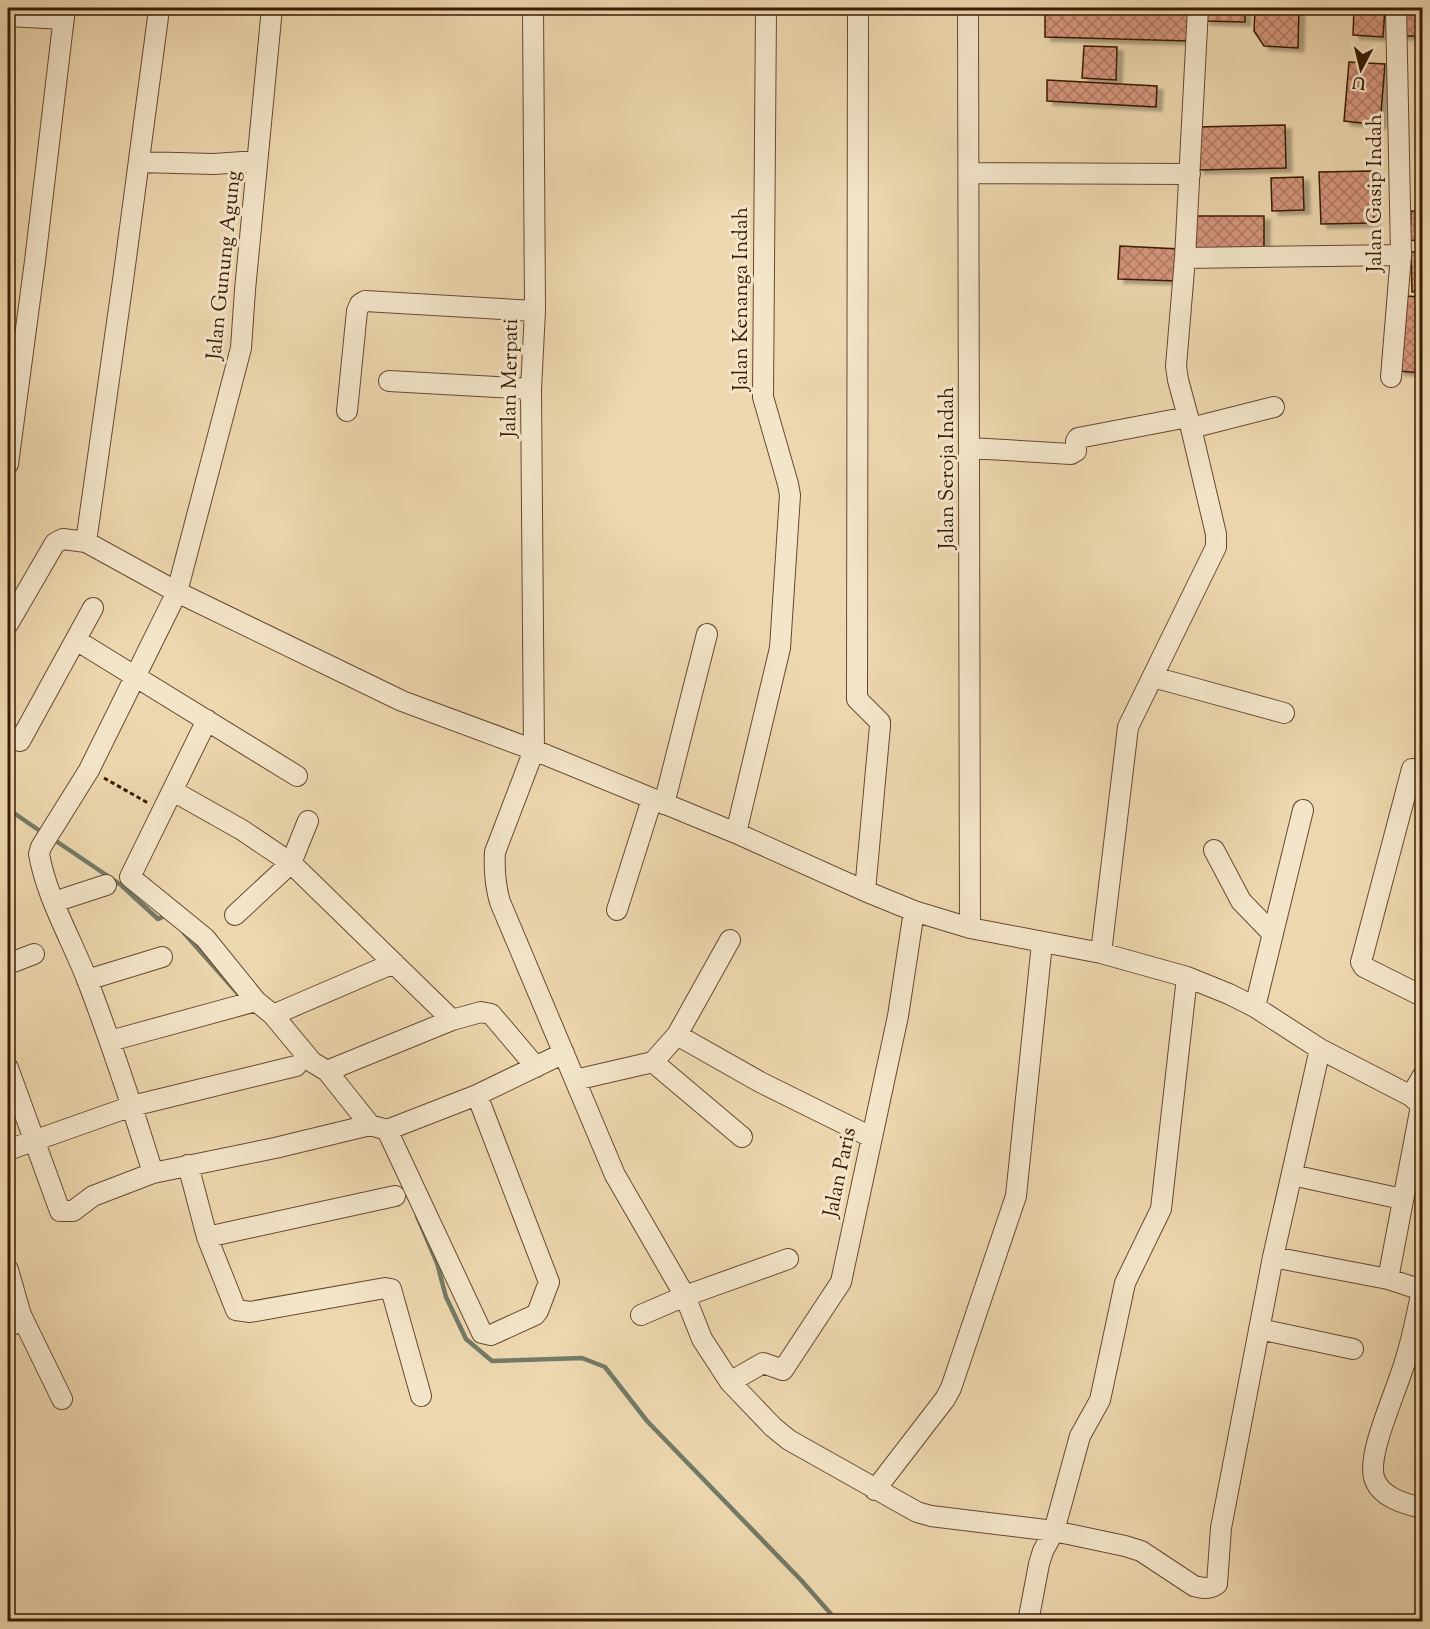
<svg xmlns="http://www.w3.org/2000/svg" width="1430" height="1629" viewBox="0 0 1430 1629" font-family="'Sorts Mill Goudy',serif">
<defs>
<pattern id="building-cross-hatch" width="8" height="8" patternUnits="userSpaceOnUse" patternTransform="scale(1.5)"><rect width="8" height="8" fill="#d5967d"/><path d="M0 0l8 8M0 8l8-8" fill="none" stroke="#ae7a64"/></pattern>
<filter id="shadow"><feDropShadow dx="6" dy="4" stdDeviation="1.5" flood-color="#0004"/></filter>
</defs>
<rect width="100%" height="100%" fill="#edd7ae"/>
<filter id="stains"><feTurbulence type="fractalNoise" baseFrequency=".00333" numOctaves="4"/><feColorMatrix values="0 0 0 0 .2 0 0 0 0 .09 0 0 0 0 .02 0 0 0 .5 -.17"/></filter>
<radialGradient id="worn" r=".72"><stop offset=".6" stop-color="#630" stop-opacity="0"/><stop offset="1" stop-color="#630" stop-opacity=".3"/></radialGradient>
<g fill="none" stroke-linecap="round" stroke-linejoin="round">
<path stroke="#737a67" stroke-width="4.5" d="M8,809L43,833
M53,839L121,885L158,919L167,915L168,916
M184,933L240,996
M417,1216L437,1263L446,1297L466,1339L492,1361L582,1358L605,1367L647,1421L801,1580L838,1622"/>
</g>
<path fill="url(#building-cross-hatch)" stroke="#3a1b04" stroke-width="1.5" filter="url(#shadow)" d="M1045,8H1191L1190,41L1045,37Z
M1205,8H1245V22L1204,21Z
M1255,8H1299L1298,48L1264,46L1254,31Z
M1354,8H1385L1383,37L1353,35Z
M1397,8H1422V36H1396Z
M1084,46L1117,47L1116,80L1082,78Z
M1349,62L1385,64L1380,125L1344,121Z
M1047,80L1157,86L1156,107L1047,101Z
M1285,125L1286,168L1198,170L1196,127Z
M1372,171L1374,223L1321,224L1319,172Z
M1417,172H1422V205L1417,204Z
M1303,177L1304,210L1272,211L1271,178Z
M1411,211H1422V241L1410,240Z
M1192,216H1264V257L1191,256Z
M1120,246L1180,249L1178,281L1118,279Z
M1411,252H1422V291L1412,292Z
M1405,296L1422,297V373L1398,371Z"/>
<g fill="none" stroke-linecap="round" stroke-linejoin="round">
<defs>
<path id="street" d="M533,8L535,311L531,389L534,750L495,852C494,869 495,885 500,902L615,1175L685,1296L702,1339L730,1382L773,1427L789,1440L917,1512L931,1516L1054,1531L1125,1546L1141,1551L1194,1586C1202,1588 1210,1590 1217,1584L1221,1528L1273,1257L1320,1049
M858,8L857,699L880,722V726L865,891
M968,8L970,928
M8,16L64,19
M139,162L214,164L257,161
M969,173L1190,174
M1185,258L1401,255
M1391,377L1401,255L1396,8
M389,381L531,389
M347,411L357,311L360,304L365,301L535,311
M1191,428L1274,407
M970,448L1071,454L1076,451V441L1078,438L1188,417
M8,464L35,261L65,8
M86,542L124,273L158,17
M8,624L55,543L63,539L86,542L177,592L402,701L534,750L736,833L865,891L914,911L970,928L1101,953L1187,977L1229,994L1255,1007L1320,1049L1411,1096L1422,1106
M76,640L297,776
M1153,677L1284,713
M207,720L130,877L205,938L256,1001L273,1015L312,1062L327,1071L370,1125
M20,741L93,608
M1412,769L1361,962L1364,967L1422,996
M173,791L242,830L291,863L452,1020L481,1012L491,1014L536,1067
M664,804L707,634
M736,833L780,648L790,495L788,484L763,397L766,8
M1214,850L1241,901L1273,934
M54,902L106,885
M617,910L652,799
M235,915L291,863L308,821
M1101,953L1128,727L1216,547V534L1191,428L1178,380L1176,366L1185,258L1198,8
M8,964L34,954
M87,980L162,957
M1255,1007L1303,810
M273,1015L394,963
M677,1035L760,1082L871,1137
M110,1041L256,1001
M653,1062L742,1137
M8,1068L60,1211H73L93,1196L153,1173L275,1148L370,1125L387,1130L477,1095L564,1053
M327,1071L452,1020
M575,1080L653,1062L677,1035L730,940
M1411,1096L1422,1077
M387,1130L482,1333L491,1335L535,1315L538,1311L549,1282L477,1095
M8,1150L132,1106L296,1066
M188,1165L207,1237L236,1310L250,1312L385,1288L391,1289L421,1396
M153,1173C133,1109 112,1045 88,982C72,940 47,899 39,854L41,847L89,770L177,592L241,348L245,290L272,8
M1292,1175L1402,1199
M207,1237L395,1196
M1273,1257L1388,1279L1422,1290
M8,1270L21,1315L19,1321L8,1327
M1388,1279L1421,1106
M1422,1290C1417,1313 1413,1336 1406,1358C1399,1386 1367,1452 1374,1477C1379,1497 1405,1504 1422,1508
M21,1315L62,1399
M641,1315L685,1296L788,1259
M1259,1329L1353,1349
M730,1382L763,1363L783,1370L841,1282L898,1016L914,911
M875,1490L945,1399L951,1388L1016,1196L1042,943
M1028,1622L1039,1564L1043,1551L1054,1531L1080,1436L1100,1400L1125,1283L1161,1209L1187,977"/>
</defs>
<use href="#street" stroke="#674a2e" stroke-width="22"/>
<path stroke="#3a1b04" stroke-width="3" stroke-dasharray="4.5 3" stroke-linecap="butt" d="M104,778L148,803"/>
<use href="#street" stroke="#f3e5ca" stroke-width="20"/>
</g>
<g text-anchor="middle" stroke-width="6" stroke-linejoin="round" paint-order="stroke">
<g font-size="21" fill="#3a1b04" stroke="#f3e5ca">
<text transform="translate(1374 193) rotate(-90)" y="7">Jalan Gasip Indah</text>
<text transform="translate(223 265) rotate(-84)" y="7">Jalan Gunung Agung</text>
<text transform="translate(740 299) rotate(-90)" y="7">Jalan Kenanga Indah</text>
<text transform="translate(509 378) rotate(-89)" y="7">Jalan Merpati</text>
<text transform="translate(946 468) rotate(-90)" y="7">Jalan Seroja Indah</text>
<text transform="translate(839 1172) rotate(-78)" y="7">Jalan Paris</text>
</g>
</g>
<rect width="1430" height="1629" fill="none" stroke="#edd7ae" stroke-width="30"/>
<rect x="9" y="9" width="1412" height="1611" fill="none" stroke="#3a1b04" stroke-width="3"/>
<rect x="15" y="15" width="1400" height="1599" fill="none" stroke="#3a1b04" stroke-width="1.5"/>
<g transform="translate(1361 69) rotate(187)" stroke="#f3e5ca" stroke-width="4.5" paint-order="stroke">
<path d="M0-4.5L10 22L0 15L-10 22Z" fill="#3a1b04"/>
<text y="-9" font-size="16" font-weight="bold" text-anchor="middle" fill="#3a1b04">U</text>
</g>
<rect width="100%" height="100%" filter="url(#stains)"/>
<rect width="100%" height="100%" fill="url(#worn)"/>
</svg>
